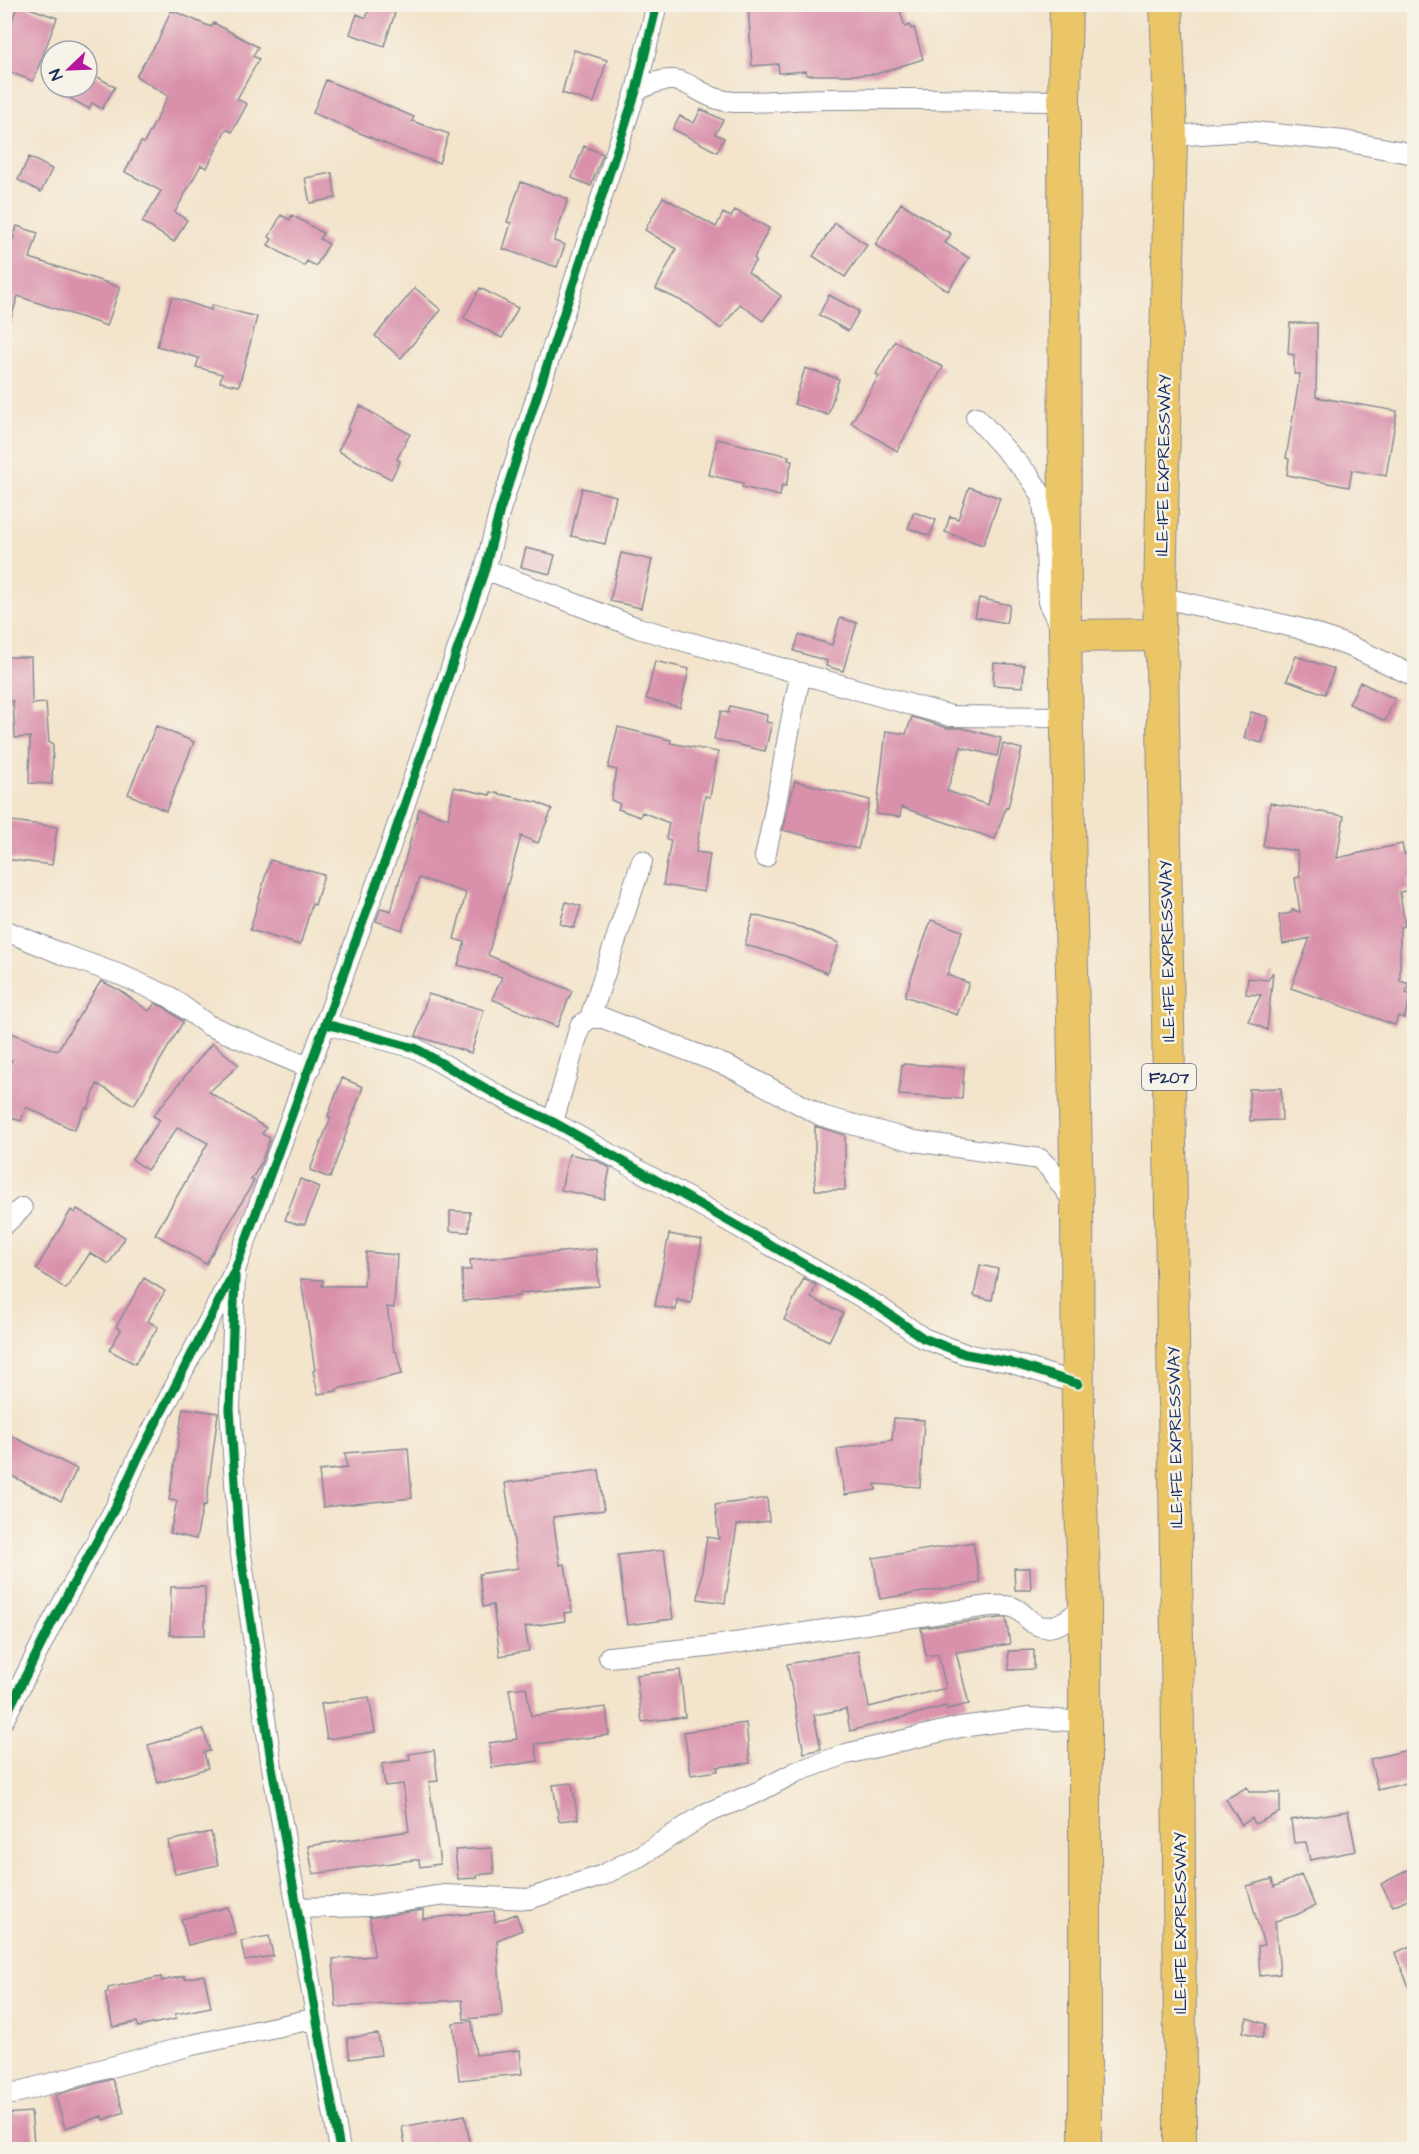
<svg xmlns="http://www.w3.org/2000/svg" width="1419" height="2154" viewBox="0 0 1419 2154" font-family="'Architects Daughter',sans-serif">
<rect width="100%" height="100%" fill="#f7f3e8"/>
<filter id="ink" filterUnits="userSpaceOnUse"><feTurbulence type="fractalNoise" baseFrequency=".0167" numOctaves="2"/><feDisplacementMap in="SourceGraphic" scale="12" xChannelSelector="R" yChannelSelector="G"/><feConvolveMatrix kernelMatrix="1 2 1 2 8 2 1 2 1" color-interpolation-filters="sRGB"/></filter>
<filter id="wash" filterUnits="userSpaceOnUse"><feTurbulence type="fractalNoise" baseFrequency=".008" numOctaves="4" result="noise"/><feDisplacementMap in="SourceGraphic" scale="24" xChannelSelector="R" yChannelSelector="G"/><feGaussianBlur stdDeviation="1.35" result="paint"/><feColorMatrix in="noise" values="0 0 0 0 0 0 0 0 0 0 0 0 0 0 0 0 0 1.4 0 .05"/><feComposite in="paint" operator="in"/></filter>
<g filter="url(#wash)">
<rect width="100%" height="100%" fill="#f3e4cb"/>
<g id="blocks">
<path fill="#d990ab" d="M18,4L57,18L33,81L4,70V41Z
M748,4H898L905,27L910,25L911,29L914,28L923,59L876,74L854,75H806V71L779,73L778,64L752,66Z
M370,5L395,13L384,46L350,34L357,14L366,18Z
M171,10L211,27L214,23L258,47L253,56L259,59L237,99L247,104L232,132L226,129L207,168L201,165L175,212L187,220L174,242L142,222L161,191L125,172L141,142L144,143L168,96L136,76L159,39Z
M574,50L607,60L594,103L562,93Z
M87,71L115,87L102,109L92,103L89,109L50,87H87Z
M326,80L414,117L412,121L449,134L439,163L400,150L313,113Z
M701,109L723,120L715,134L724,138L717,152L673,129L680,116L694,123Z
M584,146L603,154L591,186L572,178Z
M29,157L52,169L41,192L18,180Z
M332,173L336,198L310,203L305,178Z
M521,182L568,199L554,241L565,245L557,267L503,249L511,223L507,222Z
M663,197L716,227L723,213L731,217L735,210L769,228L754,258L756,260L748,272L781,296L763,321L740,304L721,329L688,304L656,289L676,249L645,230Z
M901,203L951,234L945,243L969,258L948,291L875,245Z
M281,215L290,220L292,215L323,233L320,239L329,244L316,266L307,261L304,266L268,245L272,239L269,237Z
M835,223L867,245L845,277L813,256Z
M17,226L38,233L30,258L120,287L107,326L18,296L8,327L4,326V240L12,242Z
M415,288L441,310L401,358L375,336Z
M480,288L518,308L502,338L464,318Z
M829,295L859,311L848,331L819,315Z
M172,297L211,310L212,305L257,317L239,386L220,382L222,374L196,367L199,358L157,346Z
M1290,323H1317L1316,397L1397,411L1386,476L1352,470L1349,487L1287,475L1289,459L1286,458L1300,374H1294V355L1288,354Z
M895,341L943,367L897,451L851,423L879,376L876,374Z
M805,368L839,379L828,415L794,404Z
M360,406L410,434L397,459L400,461L391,479L338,451L349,430L347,429Z
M717,439L789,456L788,460L792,461L786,486L782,485L780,496L742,487L743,483L709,475Z
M969,487L1000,498L983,545L945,532L950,516L958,519Z
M582,488L616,496L605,544L571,536Z
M914,512L936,520L930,536L908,528Z
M526,548L555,555L550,574L521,567Z
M621,553L652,560L641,608L610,601Z
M979,598L1010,605L1006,623L975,617Z
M840,618L857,623L843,671L826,666L827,661L794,651L799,635L832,645Z
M1296,656L1334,669L1325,694L1287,680Z
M4,657H31L32,704L46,703L49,743H53L52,784L29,783L30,737L15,738L13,701H4Z
M655,661L689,669L680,707L646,699Z
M994,663L1024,665L1023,687L993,685Z
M1360,682L1395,699L1385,721L1349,704Z
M730,706L767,715L766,722L772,723L765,751L714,739L721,711L728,713Z
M1251,712L1268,717L1262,743L1244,738Z
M912,717L948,728H962L1001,738L997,756L961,747L947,791L988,805L1003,744L1022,749L1008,808L1006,807L995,839L901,807L900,817L876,814L886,731L906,734Z
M156,726L194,742L166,811L128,794Z
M618,727L671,740L670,743L718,752L710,797L705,796L696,852L710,854L704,892L663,885L671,840L666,839L669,823L642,812L640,817L618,809L620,804L611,800L617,770L608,768Z
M795,781L870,800L858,849L783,830Z
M454,787L490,795L491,792L536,802L552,809L538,843L521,836L488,955L572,991L557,1027L492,999L502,977L458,965L465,942L454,939L466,893L419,878L402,930L376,921L381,908L391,911L419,809L448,818Z
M1270,803L1344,816L1337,858L1402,844L1404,854L1412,853L1414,879L1408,880L1410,890L1400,892L1405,926L1400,927V981L1409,984L1406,993L1412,995L1404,1018L1398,1016L1395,1025L1291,988L1310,938L1283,944L1279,915L1291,913L1292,910L1300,912L1295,878L1300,877L1297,851L1263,846Z
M4,820L57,827L52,865L4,859Z
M270,860L324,875L315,905L312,904L300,945L250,930Z
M566,902L581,906L574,928L560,924Z
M753,915L803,928L839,943L827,973L785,956L745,945Z
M931,920L962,931L947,975L969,983L957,1015L905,996Z
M1272,973H1273L1267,1030L1248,1021L1261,995L1246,994L1248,978L1268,980Z
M101,981L119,990L149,1011L155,1003L164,1007L183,1022L134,1105L97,1084L88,1109L85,1108L74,1130L26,1107L21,1121L4,1115V1080L12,1060L4,1058V1030L57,1051Z
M428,994L484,1010L471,1053L416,1036Z
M212,1043L239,1065L209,1092L266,1128L262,1134L270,1138L261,1163L251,1180L254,1181L206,1264L155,1234L208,1143L178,1127L147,1170L132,1159L160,1120L153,1116Z
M902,1064L964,1068L962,1099L899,1095Z
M342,1078L363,1087L330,1178L310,1170L331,1117L328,1116Z
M1281,1088L1282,1120L1250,1121L1249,1089Z
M815,1126L845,1135V1190H815Z
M569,1154L596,1160L610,1168L604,1199L561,1190Z
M300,1179L319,1187L305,1224H297L285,1220Z
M77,1209L125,1237L109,1264L90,1253L66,1289L36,1269L71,1210L75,1213Z
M450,1211L470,1212L469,1232L450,1231Z
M669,1234L702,1240L691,1303L677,1300L676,1310L655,1306Z
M596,1249L599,1286L520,1293V1296L463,1301L462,1270H471L470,1260Z
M366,1252L397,1255L394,1308L387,1307L394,1351H396L402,1374L337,1389V1391L318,1394L313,1371L315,1370L301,1279L323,1280L322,1286H364Z
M980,1265L998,1269L992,1300L974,1296Z
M144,1278L165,1291L148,1321L158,1327L135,1364L109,1350L121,1330L116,1327Z
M804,1278L816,1285L811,1298L843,1313L829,1341L784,1320Z
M183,1408L218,1413L206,1506L203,1505L196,1539L170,1533L177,1501L169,1500Z
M894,1418L924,1420L920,1487L875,1484L876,1490L845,1495L837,1449L892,1440Z
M4,1432L77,1469L61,1501L4,1472Z
M408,1448L412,1498L323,1507L319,1471L347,1468L345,1453Z
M599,1470L604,1510L553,1517L560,1565L565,1564L572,1612L564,1613L565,1621L525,1627L529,1651L500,1656L493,1605L483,1607L479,1574L518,1568L505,1483Z
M767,1498L769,1521L737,1525L725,1603L698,1599L707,1537L719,1539L715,1505Z
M973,1542L980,1583L880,1599L873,1558Z
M664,1550L673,1619L627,1625L618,1555Z
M1014,1568H1030L1031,1590H1015Z
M171,1587H205V1635H170Z
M1000,1618H1006L1010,1644L956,1652L969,1704L947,1709L946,1706L850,1731L846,1709L814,1715L821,1749L804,1753L787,1664L858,1651L869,1707L946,1688L938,1654L926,1656L921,1628Z
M1034,1650V1669L1009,1670L1008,1651Z
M680,1670L685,1717L642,1722L636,1675Z
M526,1687L531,1716L606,1707L609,1735L535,1744L538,1761L492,1768L489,1743L517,1739L509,1689Z
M369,1697L375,1732L327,1739L321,1704Z
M746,1723L750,1763L717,1767L718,1771L691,1775L684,1732Z
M203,1729L210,1751L204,1752L208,1768L158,1783L148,1745Z
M434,1750L438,1781L429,1782L440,1864L420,1867L419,1860H413L313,1874L308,1846L409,1831L403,1784L385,1786L382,1764L410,1760L409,1754Z
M1408,1750L1414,1781L1378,1790L1370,1759Z
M572,1783L578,1819L559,1821L553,1785Z
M1247,1787L1249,1792H1280V1812L1255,1824L1252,1818L1242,1825L1226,1799Z
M1348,1811L1356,1851L1310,1860L1306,1842L1294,1843L1291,1820Z
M211,1832L218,1865L175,1874L168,1841Z
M492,1848L494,1873L477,1875V1878L458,1879L455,1850Z
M1414,1867V1896L1393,1906L1381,1884Z
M1301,1875L1315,1906L1296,1915L1275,1921L1280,1974L1260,1976L1258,1946L1264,1945L1247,1886L1272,1879L1274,1887Z
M228,1907L235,1933L188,1945L181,1919Z
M423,1910V1919L494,1911L495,1922L516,1914L522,1930L497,1940L502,2016L464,2019L462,2000L336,2007L333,1959L374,1956L370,1918Z
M269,1936L273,1956L245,1961L241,1941Z
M1414,1944V1999L1395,1953Z
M204,1975L211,2007L175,2014L176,2019L138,2027L137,2022L113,2027L105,1993L108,1992V1988L161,1977L162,1981L184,1976L185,1979Z
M1247,2018L1266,2024L1262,2038L1243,2032Z
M472,2021L476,2055L520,2050L522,2074L459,2080L453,2023Z
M378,2034L381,2055L350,2059L347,2038Z
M112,2079L124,2112L103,2120L102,2116L65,2128L55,2095Z
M31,2112L34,2142L4,2144V2114Z
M465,2115L471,2150H445L444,2145L406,2150L402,2127Z"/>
</g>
</g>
<g filter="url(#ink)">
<use href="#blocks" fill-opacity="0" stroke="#878a94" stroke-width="1.5"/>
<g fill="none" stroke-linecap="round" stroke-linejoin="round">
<defs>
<path id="minor" d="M636,91C688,62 690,99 734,102C765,103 796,99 826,99C905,98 985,100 1064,101
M1171,136L1245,131L1344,141L1414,154
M976,417L1030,477L1042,496L1045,520L1048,602L1061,628
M485,569L638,628L951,716L1066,717
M1159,597L1298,628L1352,647L1414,676
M765,857C779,796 787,734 801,673
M4,930L62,954L123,976L170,997L208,1025L310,1068
M590,1018H603L730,1067L822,1116L914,1141L1040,1159L1050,1169L1076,1205
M326,1024L415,1048L499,1096L553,1122L688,1198L879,1307L923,1338L965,1354L1009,1362L1078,1384
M553,1122L580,1026L590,1018L642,861
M4,1225L22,1208
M235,1276L230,1409L239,1541L272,1767L340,2150
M609,1657L707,1647L989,1606C996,1606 1005,1605 1012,1607C1022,1610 1027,1620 1035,1624C1053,1634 1073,1616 1085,1605
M4,1719L53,1621L115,1508L138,1458L235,1270L389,850L485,569L500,510L636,91L657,4
M297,1908L369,1906L445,1895L528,1899L601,1876L640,1856L707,1813L758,1792L796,1772L846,1754L960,1727L1029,1718L1084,1722
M4,2096L192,2045L317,2018"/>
<path id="primary" d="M1066,4L1064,101L1065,636L1077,1207L1078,1432L1085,1605V2150
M1166,4L1171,136L1159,635L1162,659C1170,1156 1180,1653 1180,2150
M1065,636L1159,635"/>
</defs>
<use href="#minor" stroke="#878a94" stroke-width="22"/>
<use href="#primary" stroke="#878a94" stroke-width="34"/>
<use href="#minor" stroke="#fff" stroke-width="20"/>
<use href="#primary" stroke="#ebc669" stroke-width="32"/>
<defs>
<path id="cycleway" d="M326,1024L415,1048L499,1096L553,1122L688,1198L879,1307L923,1338L965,1354L1009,1362L1078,1384
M235,1276L230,1409L239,1541L272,1767L340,2150
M4,1719L53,1621L115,1508L138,1458L235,1270L389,850L485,569L500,510L636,91L657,4"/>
</defs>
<use href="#cycleway" stroke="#f7f3e8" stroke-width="13"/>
<use href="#cycleway" stroke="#00873e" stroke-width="9"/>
</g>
</g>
<g text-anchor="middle" stroke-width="5" stroke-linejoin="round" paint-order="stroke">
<rect fill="#f7f3e8" stroke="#5d6a87" stroke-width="1.5" x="1142" y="1064" width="54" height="26" rx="4.5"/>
<g font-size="16" font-weight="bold" fill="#1b2f5e">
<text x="1169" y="1083">F207</text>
</g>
<g font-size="18" fill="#1b2f5e" stroke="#f7f3e8">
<text transform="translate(1163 465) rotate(-89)" y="6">ILE-IFE EXPRESSWAY</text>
<text transform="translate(1167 951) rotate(-91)" y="6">ILE-IFE EXPRESSWAY</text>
<text transform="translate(1175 1437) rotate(-91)" y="6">ILE-IFE EXPRESSWAY</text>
<text transform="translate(1180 1923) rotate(-90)" y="6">ILE-IFE EXPRESSWAY</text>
</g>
</g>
<rect width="1419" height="2154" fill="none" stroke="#f7f3e8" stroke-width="24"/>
<g transform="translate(69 69) rotate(247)"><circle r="28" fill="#f7f3e8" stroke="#9fa5b1" stroke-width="1.5"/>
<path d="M0-4.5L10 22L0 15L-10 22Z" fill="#b5179e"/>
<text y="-9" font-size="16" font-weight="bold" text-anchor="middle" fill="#1b2f5e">N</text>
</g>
</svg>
